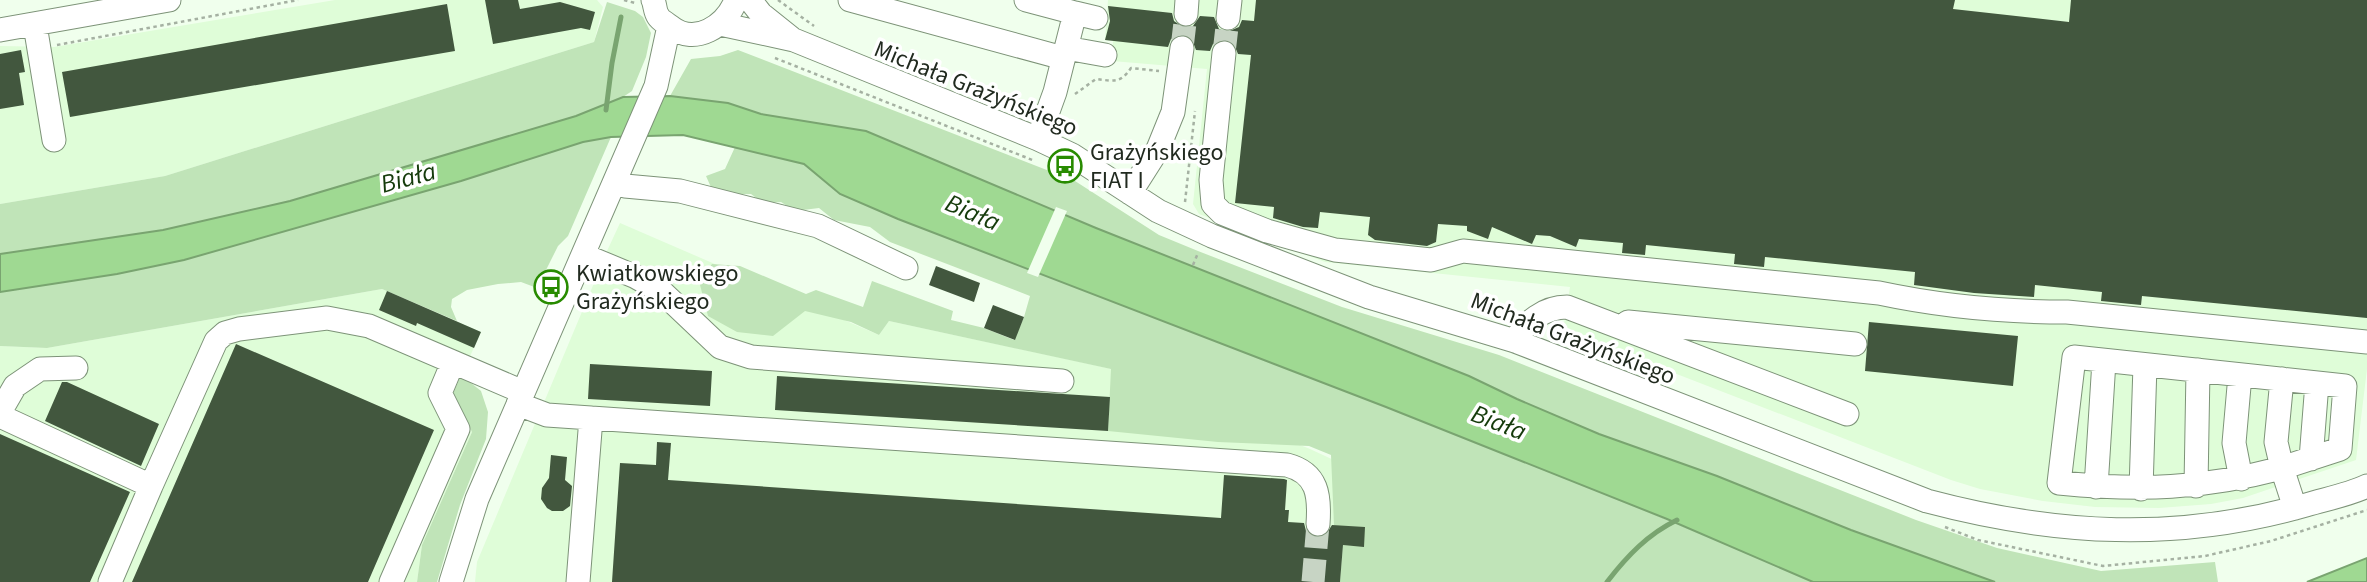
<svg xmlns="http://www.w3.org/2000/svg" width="2367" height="582" viewBox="0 0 2367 582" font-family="'Source Sans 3',sans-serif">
<rect width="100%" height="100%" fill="#f0ffed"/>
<path fill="#dffdd8" d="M335,0H597L603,7L594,42L165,176L0,204V46L54,47Z
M1108,0H2367V369L2356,460L2243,498L2211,504L2159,508L2095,507L2043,501L1980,489L1951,480L1563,330L1570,287L1325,262L1199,214L1193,204L1207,69L1112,61L1113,41L1105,40Z
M620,223L879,335L889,321L1112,369L1310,449L1573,571L1575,582H475L477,562L597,276L608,275L614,262L607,251Z
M382,289L481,332L453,394L472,432L422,545L417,582H0V346L47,348Z"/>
<path fill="#c0e4b8" d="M607,2L635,11L643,17L651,33L646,57L632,91L623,97L576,116L290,201L163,230L0,254V204L165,176L594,42Z
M738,50L1075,181L1159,235L1198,251L1342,307L1499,355L1916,520L1997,548L2101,571L2215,562L2218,582H1995L1851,530L1717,476L1599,434L1517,399L1469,376L1096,228L866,131L761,114L728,103L670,96L691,59L720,56Z
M611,137L568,236L558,246L537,288L521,282L498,284L467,290L452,299L451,307L457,321L382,289L47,348L0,346V292L117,274L184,260L461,181L583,142Z
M735,147L804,164L840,194L898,219C1203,338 1512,450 1813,582H1340L1343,545L1363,546L1334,525L1331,455L1309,446L1218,442L1108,431L1111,369L889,321L879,335L851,322L805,311L773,336L737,332L708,316L699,281L712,264L740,266L806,294L816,290L863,307L872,281L953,311L951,320L984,328L1014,340L1024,317L1030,296L890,242L870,227L834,220L819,208L795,211L781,202L763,203L751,194H714L706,176L725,169Z
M461,375L481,391L488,412L486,439L460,505L437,582H417L422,545L472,432L453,394Z"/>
<path fill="#9fd992" stroke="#79a470" stroke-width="2" d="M670,96L728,103L761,114L866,131L1096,228L1469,376L1517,399L1599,434L1717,476L1851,530L1995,582H1813L1667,519L1386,407L898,219L840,194L804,164L683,135L611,137L583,142L461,181L184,260L117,274L0,292V254L163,230L290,201L576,116L623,97Z
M2367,558V582H2307Z"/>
<path fill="#f0ffed" d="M1056,207L1067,211L1038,277L1027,273Z"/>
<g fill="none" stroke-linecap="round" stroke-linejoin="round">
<path stroke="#79a470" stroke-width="5" d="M606,110L612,63L621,17
M1607,582C1627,556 1648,534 1677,520"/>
</g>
<path fill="#42573e" d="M485,0H518L520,9L560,2L595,12L590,30L581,28L493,44Z
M1256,0H1955L1953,9L2069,22L2071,0H2367V318L2142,296L2141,305L2101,301L2102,292L2035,285L2034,297L1974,293L1914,285L1915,272L1765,257L1764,267L1734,264L1735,254L1646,245L1645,255L1622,253L1623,243L1579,239L1576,247L1550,236L1536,235L1532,244L1492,227L1488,239L1467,231V226L1438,224L1436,242L1427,246L1375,240L1368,235L1370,217L1320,212L1318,228L1303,227L1273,218L1274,207L1235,203L1251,55L1238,54L1233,42L1225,39L1213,44L1210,51L1196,50L1191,37L1183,34L1171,39L1168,47L1105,40L1110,21L1108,6L1172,13L1174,21L1184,28L1193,26L1200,16L1214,17L1219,29L1227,32L1239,27L1242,20L1254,21Z
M447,4L455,51L70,117L62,72Z
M21,50L25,72L19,73L24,105L0,109V54Z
M936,266L980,283L974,302L929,285Z
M387,291L481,332L474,348L417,323L416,326L379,310Z
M993,305L1024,317L1015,340L984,328Z
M1869,322L2018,336L2013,386L1865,371Z
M236,344L434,430L368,582H132Z
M590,364L712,371L710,406L588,399Z
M777,376L1110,397L1108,431L775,410Z
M62,382H67L159,424L141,466L45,421Z
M0,434L130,492L90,582H0Z
M657,442L671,443L668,480L1221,518L1224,475L1284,479L1287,480L1285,510H1289L1288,522L1304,523L1306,531L1317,538L1325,536L1332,525L1365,527L1364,547L1343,545L1340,582H612L620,463L656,465Z
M551,455L567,457L565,480L572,486L570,506L563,511H552L547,508L541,499L542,488L549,478Z"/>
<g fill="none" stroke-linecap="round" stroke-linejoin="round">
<path stroke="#c7d4c4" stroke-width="23" stroke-dasharray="23 11" stroke-linecap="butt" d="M1182,48L1186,14
M1224,53L1228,18
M1313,582L1318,524"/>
<defs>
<path id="minor" d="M653,0C655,4 655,12 658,16C660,20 667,24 671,27C695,46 726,26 736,0
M750,0L761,14L791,38
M850,0L1063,58
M1026,0L1075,13L1055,92L1038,139
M1075,13L1096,18
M1186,14L1187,0
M1228,18L1230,0
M720,24L794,40L1038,139L1072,155L1158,211L1212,236L1369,297L1515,341L1927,501C2055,535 2177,542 2306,505C2326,499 2348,495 2367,486
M35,25L54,140
M0,30L169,0
M1066,48L1105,55
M1224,53L1211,180L1213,204L1222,213L1267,231L1335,250L1431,260L1463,251L1879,293C1940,306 2005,312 2067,312L2367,342
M615,181L625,186L680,191L818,226L906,268
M1130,193L1158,149L1173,112L1182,48
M583,255L636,277L661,291L720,347L751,357L1062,381
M1628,322L1855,344
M1515,341C1526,322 1544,307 1567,307L1847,414
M2240,375L2234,443L2241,479
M2282,379L2276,442L2282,468L2340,449L2345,386L2074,357L2059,483C2141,491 2202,489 2282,468L2295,508
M518,404L547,415L1287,465C1318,473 1320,496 1318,524
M0,412L15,386L40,369L76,368
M0,416L151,486L110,582
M2311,459L2317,383
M151,486L216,341L225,333L239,329L327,318L369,326L523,392
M2196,486L2198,370
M2096,487L2104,361
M2141,489L2145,365
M391,582L458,429L440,393L453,362
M451,582L477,499L656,86L669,26
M578,582L591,418"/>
</defs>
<use href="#minor" stroke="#7d9378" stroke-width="25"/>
<path stroke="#a5b1a2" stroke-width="2.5" stroke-dasharray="3.5 3.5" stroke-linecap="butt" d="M624,0L635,3
M778,0L814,26
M57,45L298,0
M775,58L1035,161
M1075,94L1096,79C1114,81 1120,84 1131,68L1159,71
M985,95L1025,105L1029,103
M1185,202L1195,111
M1193,265L1198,253
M1945,527L1978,540L2103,566L2205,556L2271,541L2367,510"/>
<use href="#minor" stroke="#fff" stroke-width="23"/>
</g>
<defs>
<symbol id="bus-ring" viewBox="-11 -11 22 22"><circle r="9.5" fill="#fff" stroke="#288b00" stroke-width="1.5"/><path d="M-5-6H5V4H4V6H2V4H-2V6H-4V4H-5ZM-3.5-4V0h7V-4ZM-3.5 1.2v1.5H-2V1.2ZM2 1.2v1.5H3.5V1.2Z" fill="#288b00"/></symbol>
</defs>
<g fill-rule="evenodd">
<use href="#bus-ring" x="1046" y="147" width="38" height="38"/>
<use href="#bus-ring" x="532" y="268" width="38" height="38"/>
</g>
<g text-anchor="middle" stroke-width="7" stroke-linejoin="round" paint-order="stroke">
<g font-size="24" fill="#212a1f" stroke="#fff">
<text transform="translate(976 88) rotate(22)" y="8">Michała Grażyńskiego</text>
<text transform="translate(1573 338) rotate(21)" y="8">Michała Grażyńskiego</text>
</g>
<g font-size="24" fill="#212a1f" stroke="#fff" text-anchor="start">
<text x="1090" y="160">Grażyńskiego<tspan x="1090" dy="28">FIAT I</tspan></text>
<text x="576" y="281">Kwiatkowskiego<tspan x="576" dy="28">Grażyńskiego</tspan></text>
</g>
<g font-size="26" font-style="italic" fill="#153b0b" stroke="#fff">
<text transform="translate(408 177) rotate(-15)" y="9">Biała</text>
<text transform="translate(973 212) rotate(23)" y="9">Biała</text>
<text transform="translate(1499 422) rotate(21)" y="9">Biała</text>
</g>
</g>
</svg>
